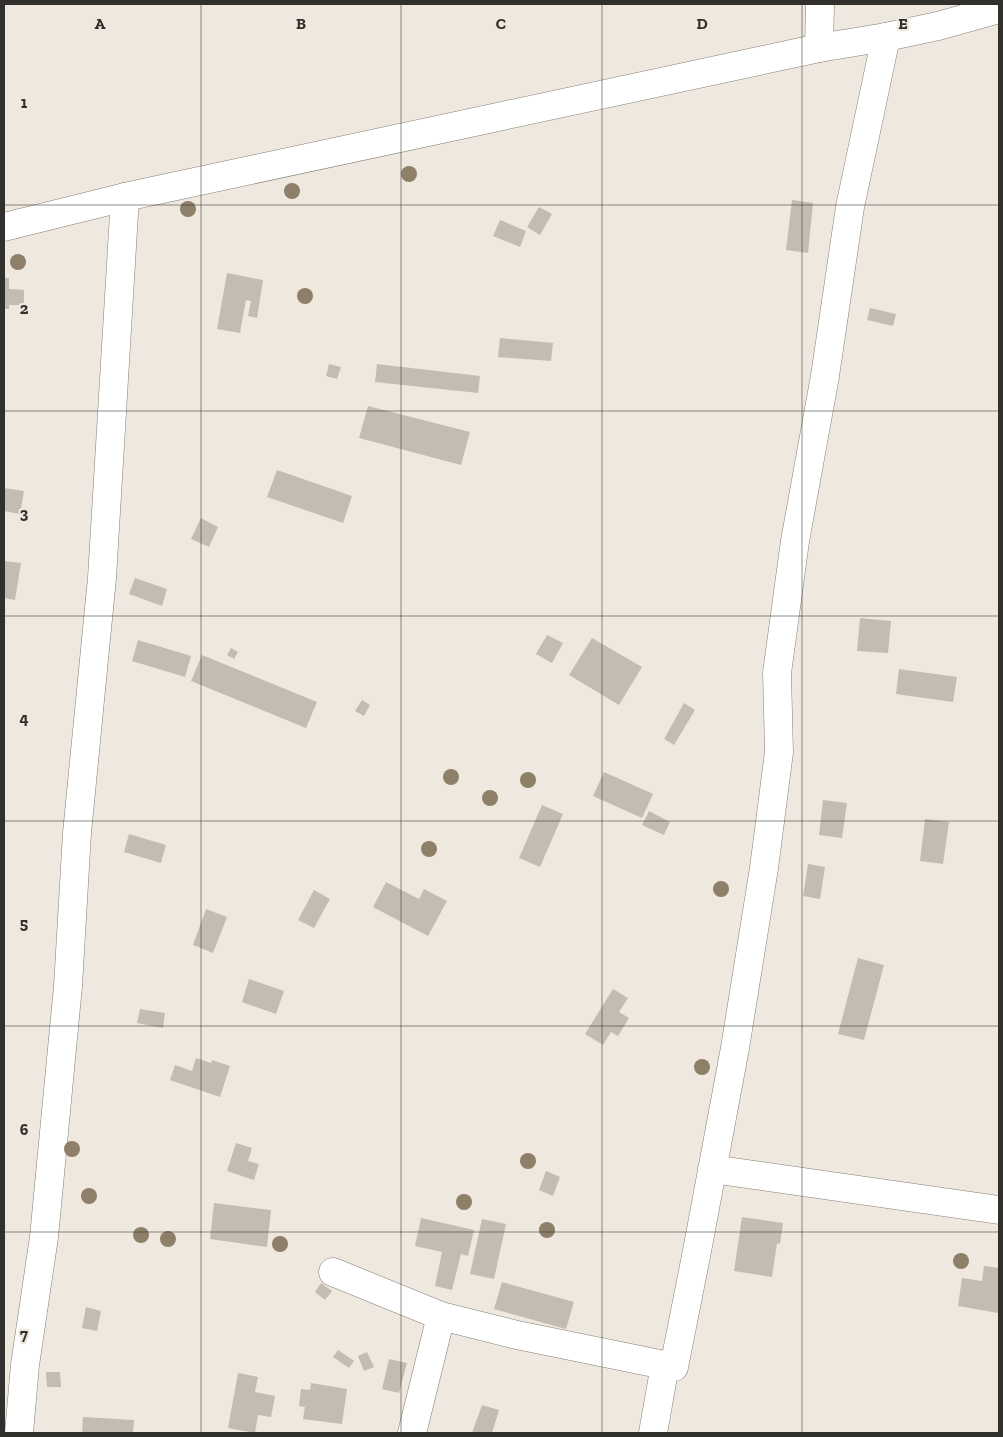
<svg xmlns="http://www.w3.org/2000/svg" width="1003" height="1437" viewBox="0 0 1003 1437" font-family="'Zilla Slab',serif">
<rect width="100%" height="100%" fill="#efe8de"/>
<path fill="#c3bcb2" d="M792,200L813,203L808,253L786,250Z
M539,207L552,214L540,235L527,227Z
M500,220L526,231L520,247L493,236Z
M227,273L263,280L257,318L248,316L251,301L246,300L240,333L217,329Z
M4,278H9V289L24,290V305H9V309H4Z
M870,308L896,314L893,326L867,320Z
M500,338L553,343L551,361L498,357Z
M329,364L341,367L337,379L326,376Z
M377,364L480,376L478,393L375,382Z
M368,406L470,432L461,465L359,438Z
M277,470L352,496L343,523L267,497Z
M4,488L24,491L20,514L4,511Z
M201,518L218,527L209,547L191,539Z
M4,561L21,563L15,600L4,598Z
M135,578L167,589L162,606L129,594Z
M860,618L891,621L888,653L857,651Z
M547,635L563,643L552,663L536,654Z
M592,638L642,667L619,705L569,675Z
M138,640L191,656L185,677L132,661Z
M231,648L238,652L234,659L227,655Z
M202,655L317,702L306,728L191,681Z
M899,669L957,677L953,702L896,694Z
M362,700L370,705L364,716L355,711Z
M684,703L695,710L674,745L664,739Z
M604,772L653,794L642,818L593,796Z
M823,800L847,803L842,838L819,835Z
M542,805L563,814L540,867L519,858Z
M649,811L670,822L664,835L642,825Z
M925,819L949,822L943,864L920,861Z
M129,834L166,845L161,863L124,852Z
M808,864L825,867L820,899L803,896Z
M386,882L419,899L424,889L447,901L428,936L373,907Z
M314,890L330,899L314,928L298,920Z
M206,909L227,917L213,953L193,945Z
M858,958L884,965L864,1040L838,1034Z
M249,979L284,991L276,1014L242,1002Z
M613,989L628,998L619,1012L629,1018L618,1036L611,1032L603,1045L585,1034Z
M140,1009L165,1013L163,1028L137,1023Z
M196,1058L211,1063L212,1060L230,1066L220,1097L170,1080L175,1065L192,1071Z
M236,1143L252,1148L248,1161L259,1164L254,1180L227,1171Z
M546,1171L560,1177L553,1196L539,1190Z
M214,1203L271,1210L267,1247L210,1239Z
M742,1217L783,1223L780,1244L777,1243L772,1277L734,1271Z
M421,1218L474,1230L468,1256L461,1254L452,1290L435,1286L442,1252L415,1246Z
M482,1219L506,1224L494,1279L470,1274Z
M984,1266L999,1268V1305L998,1313L958,1306L962,1278L982,1281Z
M502,1282L574,1302L566,1329L494,1309Z
M321,1283L332,1291L325,1300L315,1292Z
M86,1307L101,1311L97,1331L82,1328Z
M338,1350L354,1361L349,1368L333,1357Z
M367,1352L374,1367L364,1371L358,1356Z
M389,1359L407,1363L399,1393L382,1389Z
M46,1372H60L61,1387H47Z
M238,1373L258,1377L255,1392L275,1396L271,1417L258,1415L255,1433L228,1428Z
M311,1383L347,1389L342,1424L303,1419L305,1407L299,1406L301,1389L310,1390Z
M482,1405L499,1410L492,1433H472Z
M83,1417L134,1420L133,1433H82Z"/>
<g fill="none" stroke-linecap="round" stroke-linejoin="round">
<defs>
<path id="minor" d="M819,48L820,4
M712,1169L999,1210
M333,1272L441,1316L517,1335L674,1367L697,1251L735,1048L764,868L779,752L777,673L795,541L825,376L850,207L886,37
M19,1433L25,1365L44,1237L68,986L77,833L102,578L125,197
M412,1433L441,1316
M653,1433L665,1365"/>
<path id="tertiary" d="M4,227L125,197L819,48L886,37L938,26L999,9"/>
</defs>
<use href="#minor" stroke="#857e76" stroke-width="29"/>
<use href="#tertiary" stroke="#857e76" stroke-width="29"/>
<use href="#minor" stroke="#fff" stroke-width="28"/>
<use href="#tertiary" stroke="#fff" stroke-width="28"/>
</g>
<g fill="#8d7f68">
<circle cx="409" cy="174" r="8"/>
<circle cx="292" cy="191" r="8"/>
<circle cx="188" cy="209" r="8"/>
<circle cx="18" cy="262" r="8"/>
<circle cx="305" cy="296" r="8"/>
<circle cx="451" cy="777" r="8"/>
<circle cx="528" cy="780" r="8"/>
<circle cx="490" cy="798" r="8"/>
<circle cx="429" cy="849" r="8"/>
<circle cx="721" cy="889" r="8"/>
<circle cx="702" cy="1067" r="8"/>
<circle cx="72" cy="1149" r="8"/>
<circle cx="528" cy="1161" r="8"/>
<circle cx="89" cy="1196" r="8"/>
<circle cx="464" cy="1202" r="8"/>
<circle cx="547" cy="1230" r="8"/>
<circle cx="141" cy="1235" r="8"/>
<circle cx="168" cy="1239" r="8"/>
<circle cx="280" cy="1244" r="8"/>
<circle cx="961" cy="1261" r="8"/>
</g>
<path fill="none" stroke="#32302c" stroke-width="1" stroke-opacity="0.55" d="M201,4V1433M401,4V1433M602,4V1433M802,4V1433M4,205H999M4,411H999M4,616H999M4,821H999M4,1026H999M4,1232H999"/>
<g font-size="16" text-anchor="middle" font-weight="bold" fill="#32302c" stroke="#efe8de" stroke-width="4.5" stroke-linejoin="round" paint-order="stroke">
<text x="100" y="29">A</text>
<text x="301" y="29">B</text>
<text x="501" y="29">C</text>
<text x="702" y="29">D</text>
<text x="903" y="29">E</text>
<text x="24" y="108">1</text>
<text x="24" y="314">2</text>
<text x="24" y="519">3</text>
<text x="24" y="724">4</text>
<text x="24" y="929">5</text>
<text x="24" y="1135">6</text>
<text x="24" y="1340">7</text>
</g>
<rect width="1003" height="1437" fill="none" stroke="#32302c" stroke-width="10"/>
</svg>
